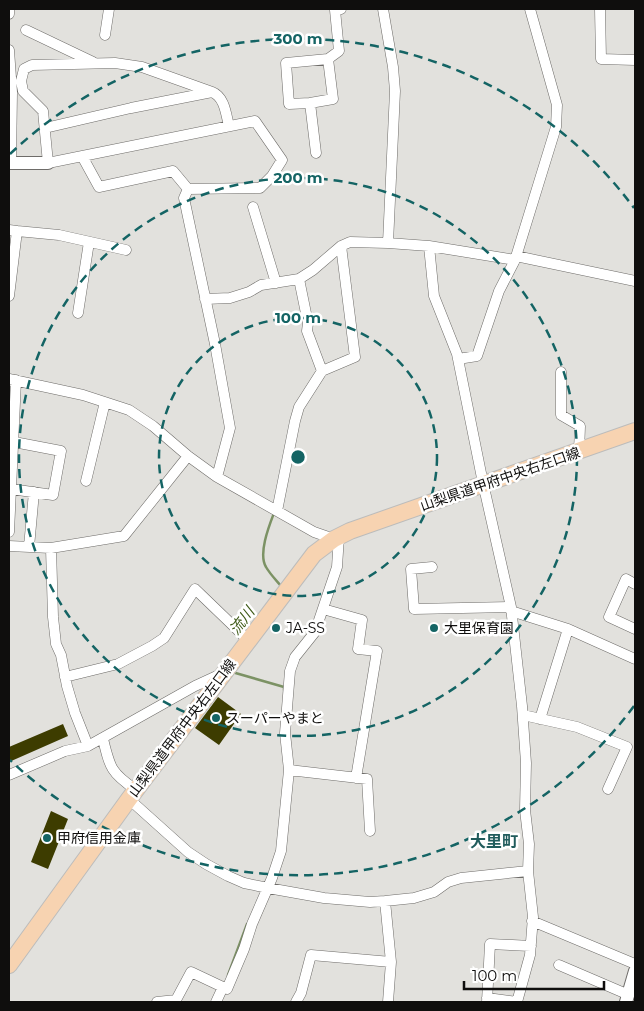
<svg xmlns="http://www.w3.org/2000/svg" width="644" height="1011" viewBox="0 0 644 1011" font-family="Montserrat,'Noto Sans JP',sans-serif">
<rect width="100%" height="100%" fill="#e2e1dd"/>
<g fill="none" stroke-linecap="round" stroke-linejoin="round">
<path stroke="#7c9264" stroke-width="2.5" d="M273,512L274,513C269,526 258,554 266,567C270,574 276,580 281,586
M232,672L284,687V690
M228,975L247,924"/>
</g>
<path fill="#3d3c00" d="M218,697L241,714L219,745L195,728Z
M63,724L68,736L9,762V747Z
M51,811L68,819L48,869L31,862Z"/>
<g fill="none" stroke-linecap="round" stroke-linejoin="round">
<defs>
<path id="minor" d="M383,9L393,67L395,91L388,243
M600,9L601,59L635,60
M9,14V9
M26,30L93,62
M105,35L109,9
M9,50L12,92L11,163
M310,103L289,104L286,63L328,59
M45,128L131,108L212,92C225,97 226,115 229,126
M316,153L310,103L333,99L328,59L339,51L335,10L341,9
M82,156L99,187L173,171L188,189L260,188L272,176L282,160L255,121L48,163L43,111L23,91L21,81L24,69L32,65L115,63L142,67L212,92
M188,189L184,198L215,344L230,428L217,477
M253,207L276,283
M9,230L17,231L9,296
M17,231L59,235L126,250
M429,246L434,296L457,354L483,483L511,607L522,706L526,763L525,810L529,844L528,871L533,917L530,955L517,1002L487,998
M516,256L635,281
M205,299L230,298L249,292L261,285L299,279L313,270L341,246L350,242L388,243L429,246L515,260
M78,313L89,242
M458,359L477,356L499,291L515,260L556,127L557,105L530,9
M322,371L355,357L341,246
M561,372V415L580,426L579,452
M9,379L83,395L129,410L153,426L188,456L217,477L314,532L334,539
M86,481L105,402
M11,489L53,495L61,451L14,442
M277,511L295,421L299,407L322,371L307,331L308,323L299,279
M9,532L16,380
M9,546L51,548L124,536L188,456
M29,547L34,492
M51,548L53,617L56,644L61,655L67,686L75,713L88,746
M432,567L411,569L414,609L511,607
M635,584L626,579L609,617L635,629
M323,609L362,620L358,649L377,651L356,778
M511,611L568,629L635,659
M65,677L118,664L152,646L164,638L195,589L248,640
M523,715L577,727L627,747L608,789
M540,719L568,629
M103,739C110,768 111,773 136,790
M289,770L367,779L370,831
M9,775L65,751L88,746L195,686L221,674
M129,799L188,852L206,864L228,876L244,883L268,888L324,898L370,902L385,901L414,898L434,892L448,882L461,878L528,871
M385,901L391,962L388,1002
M532,921L635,964
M559,965L629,995
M157,1002L176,1000L191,972L227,989L244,949L252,924L272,878L281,851L289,770L285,733L290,671L295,657L315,632L337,567L339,536
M216,1002L223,987
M296,1002L301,993L311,955L391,962
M487,1002L490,944L531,946"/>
<path id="tertiary" d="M9,163H48
M626,1002L635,971"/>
<path id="primary" d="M9,965L129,799L314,554L334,539L350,531L635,431"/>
</defs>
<use href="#minor" stroke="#6e6c69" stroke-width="11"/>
<use href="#tertiary" stroke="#6e6c69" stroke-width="14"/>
<use href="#primary" stroke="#bcbcbb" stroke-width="18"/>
<use href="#minor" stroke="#fff" stroke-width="10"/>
<use href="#tertiary" stroke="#fff" stroke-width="12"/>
<use href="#primary" stroke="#f7d3b1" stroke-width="16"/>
</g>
<g fill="none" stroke="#146464" stroke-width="2.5" stroke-dasharray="9 6">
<circle cx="298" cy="457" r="139"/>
<circle cx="298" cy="457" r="279"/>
<path d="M634 706A418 418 0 0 1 10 760M10 154A418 418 0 0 1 634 208"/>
</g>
<g fill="#146464" stroke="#fff" stroke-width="2">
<circle cx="276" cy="628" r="5"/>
<circle cx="434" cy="628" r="5"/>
<circle cx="216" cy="718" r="5"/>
<circle cx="47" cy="838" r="5"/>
</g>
<g text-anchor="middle" stroke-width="5" stroke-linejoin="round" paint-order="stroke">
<g font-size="14" fill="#0f0e0d" stroke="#fff">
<text transform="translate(500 479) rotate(-19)" y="5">山梨県道甲府中央右左口線</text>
<text transform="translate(182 728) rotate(-53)" y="5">山梨県道甲府中央右左口線</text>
</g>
<g font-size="14" fill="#0f0e0d" stroke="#fff" text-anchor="start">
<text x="286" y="633">JA-SS</text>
<text x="444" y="633">大里保育園</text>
<text x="226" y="723">スーパーやまと</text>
<text x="57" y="843">甲府信用金庫</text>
</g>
<g font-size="15" font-style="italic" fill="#3e5a17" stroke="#fff">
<text transform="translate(242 621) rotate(-53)" y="5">流川</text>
</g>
<g font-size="16" font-weight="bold" fill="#215c5c" stroke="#fff">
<text x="494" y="847">大里町</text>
</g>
</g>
<circle cx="298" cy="457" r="8" fill="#146464" stroke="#fff" stroke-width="2.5"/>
<g font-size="15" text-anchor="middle" font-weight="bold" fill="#146464" stroke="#fff" stroke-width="5" stroke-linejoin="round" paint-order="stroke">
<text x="298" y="44">300 m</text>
<text x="298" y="183">200 m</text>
<text x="298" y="323">100 m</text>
</g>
<rect width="644" height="1011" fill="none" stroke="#0f0e0d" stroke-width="20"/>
<path d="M464 981v8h140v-8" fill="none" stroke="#0f0e0d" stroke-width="2.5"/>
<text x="472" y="981" font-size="15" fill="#0f0e0d" stroke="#ffffff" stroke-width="4" paint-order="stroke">100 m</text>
</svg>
